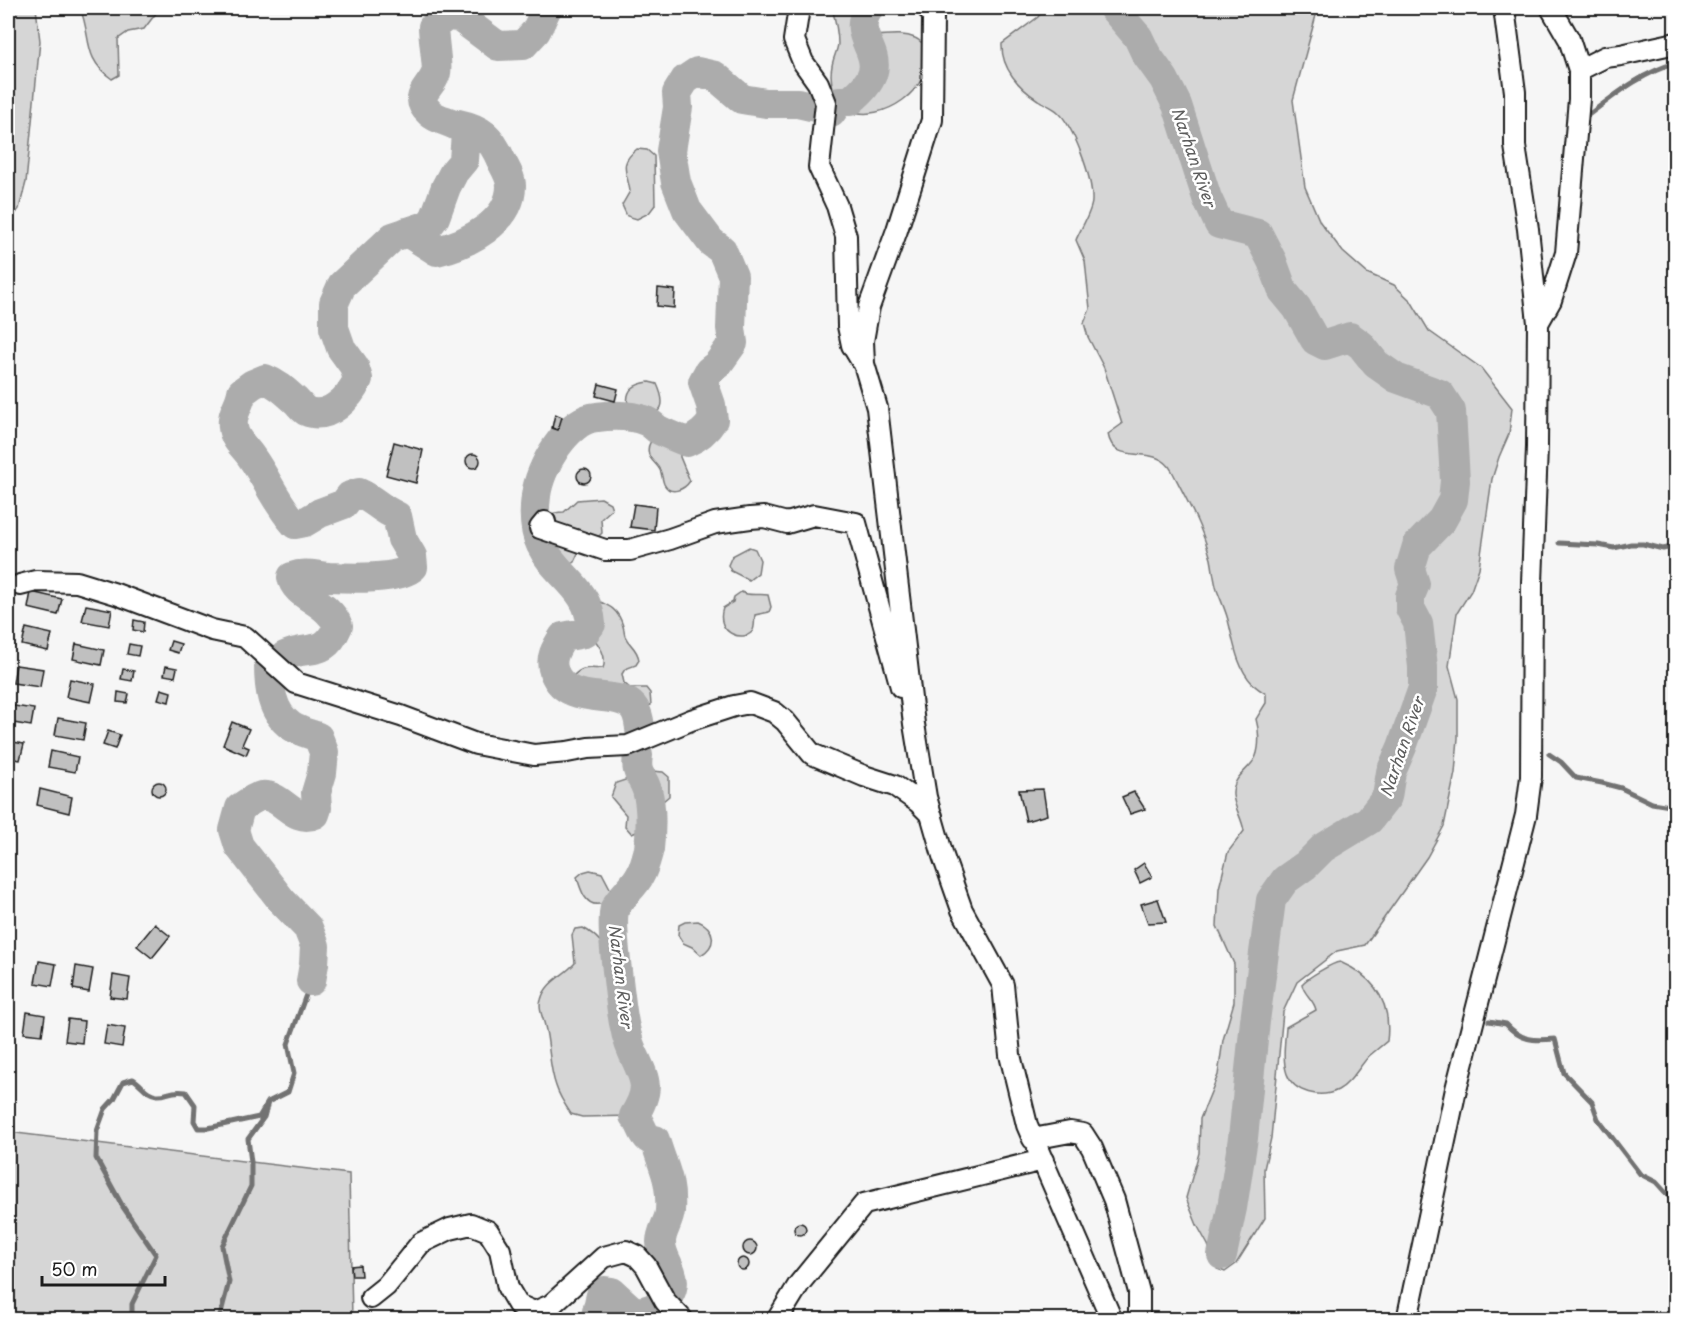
<svg xmlns="http://www.w3.org/2000/svg" width="1683" height="1327" viewBox="0 0 1683 1327" font-family="'Playpen Sans',sans-serif">
<rect width="100%" height="100%" fill="#f6f6f6"/>
<filter id="ink" filterUnits="userSpaceOnUse"><feTurbulence type="fractalNoise" baseFrequency=".0167" numOctaves="2"/><feDisplacementMap in="SourceGraphic" scale="12" xChannelSelector="R" yChannelSelector="G"/><feConvolveMatrix kernelMatrix="1 2 1 2 8 2 1 2 1" color-interpolation-filters="sRGB"/></filter>
<g filter="url(#ink)">
<path fill="#d6d6d6" stroke="#797979" stroke-width="1.5" d="M8,8H36L40,41L26,182L19,209L8,224Z
M80,8H160L144,29L128,32L118,39L119,75L112,79C82,58 92,37 80,8Z
M832,8H855C851,54 888,26 915,38C920,40 925,45 926,51C935,88 881,125 849,110C834,104 829,80 832,66C833,58 837,52 838,44C838,32 835,19 832,8Z
M1044,8H1318L1293,100L1305,187L1320,222L1343,252L1367,273L1394,285L1411,301L1429,331L1481,368L1512,408L1509,434L1499,457L1492,479L1479,568L1471,591L1457,613L1449,666L1458,699V738L1455,773L1444,826L1427,857L1365,945L1337,951L1297,982L1283,1012L1271,1138L1264,1169L1265,1218L1236,1264L1225,1272L1217,1269L1208,1245L1197,1225L1186,1198L1199,1153L1200,1119L1218,1075L1223,1040L1234,1002V964L1217,926L1219,888L1228,852L1244,831C1242,818 1234,807 1233,795C1232,775 1251,770 1256,756C1260,745 1259,729 1256,719L1266,703V694C1262,691 1256,688 1252,683C1237,667 1234,644 1229,624C1227,613 1221,601 1217,590C1214,580 1213,569 1211,559C1202,527 1187,500 1172,471C1156,441 1114,469 1108,434L1122,424L1104,368L1088,337L1084,323L1090,309L1085,261L1076,240C1080,230 1092,211 1092,201C1093,179 1074,127 1058,112C1053,107 1044,104 1038,100C1019,88 1001,68 1002,44L1038,17Z
M637,149L647,150L654,156L655,205L649,213L637,219L627,216L622,205L630,191C627,171 618,164 637,149Z
M649,382L657,384C671,415 653,419 628,405C625,389 635,384 649,382Z
M676,429L680,431V457L690,481C684,490 670,496 664,484C662,479 662,474 660,470C657,464 651,461 649,455C644,438 664,431 676,429Z
M601,498L610,503L612,509L601,519L602,533L597,538L584,540L574,562C553,569 545,543 540,528C546,516 550,512 564,512L577,500Z
M749,547L755,549L760,560L758,573L749,580L731,571L728,565L732,556Z
M741,592C751,597 758,593 768,595L771,607L769,612L755,615C754,620 755,626 753,630C747,643 714,635 723,608L733,602L734,597Z
M594,599C610,606 618,609 623,626C624,629 624,633 625,636C629,646 637,647 639,660L636,665L625,669L622,674L624,683L630,688H646L650,693L651,705C623,715 587,716 571,687L573,676C585,664 589,670 603,668C612,645 572,627 581,604Z
M652,771L663,772L669,777V796L663,801L643,805L645,824L643,829L632,834L625,826L626,815L611,797L616,783Z
M590,870L602,873L612,892C610,897 608,901 603,903C586,910 580,888 577,877L583,872Z
M698,921C715,928 718,945 701,955L692,947L683,943L678,935L679,925L685,922Z
M583,928C611,942 625,983 624,1013C623,1028 618,1039 620,1055C629,1061 639,1060 647,1067L643,1109L634,1116L582,1117L571,1114C565,1105 559,1096 556,1086C549,1067 550,1046 545,1026C543,1017 538,1009 541,1000C546,981 564,976 575,963L572,935L575,929Z
M1340,962C1375,977 1392,1002 1387,1041C1381,1046 1375,1051 1369,1056C1359,1067 1351,1083 1338,1090C1320,1099 1294,1093 1287,1074C1282,1060 1285,1041 1286,1027L1316,1010C1314,999 1303,994 1302,984C1307,978 1332,963 1340,962Z
M8,1132L349,1174L352,1319H8Z"/>
<g fill="none" stroke-linecap="round" stroke-linejoin="round">
<path stroke="#727272" stroke-width="5" d="M1587,116C1615,95 1641,73 1676,63
M1559,543L1598,545L1614,548L1631,544H1643L1663,549L1676,546
M1549,754L1561,762L1576,778L1602,783L1621,788L1652,803L1676,807
M1489,1021L1506,1024C1521,1041 1533,1041 1555,1039L1564,1073L1592,1102L1598,1119L1640,1174L1656,1182L1676,1204
M132,1320V1304L156,1255L123,1207L96,1158L97,1131L105,1109L114,1099L123,1082L133,1079C142,1084 146,1094 157,1095C168,1096 170,1089 186,1092L195,1105L194,1121L198,1128H208L259,1117L268,1102
M219,1320L229,1282L222,1246L251,1186V1162L248,1139L264,1117L268,1102L288,1092L294,1073L288,1044L311,981"/>
<path stroke="#acacac" stroke-width="30" d="M1113,8L1138,37L1146,54L1164,79L1177,105L1207,198L1219,224L1258,234L1272,261L1283,291L1297,308L1315,340L1325,345L1350,337L1361,345L1376,364L1396,378L1440,394L1451,411L1455,481L1453,500L1442,520L1417,546L1410,569L1415,584L1410,596V608L1418,623L1423,667V688L1402,747L1391,772L1387,797L1369,820L1323,848L1306,865L1285,880L1271,900L1255,1021L1243,1138L1232,1208L1222,1255
M833,108L831,113L839,101H850C905,57 844,43 869,8
M407,232L437,251C467,244 511,222 511,186C511,177 505,168 501,160C491,137 482,129 458,124
M285,656C309,644 324,659 338,626C329,601 295,597 292,577C305,572 316,576 329,577C349,578 400,580 413,567L412,556L402,539L397,516C380,509 375,500 359,493L350,496L344,504L320,513L305,522L295,524C277,504 267,479 252,458C245,447 234,440 233,427C231,413 240,405 242,392L253,384L265,379C278,384 286,392 296,401C299,404 303,409 306,411C329,421 350,397 358,379L354,366L341,348L334,328V303L342,285L393,237L429,225L435,217L446,187L454,172L464,160L466,133C453,119 441,123 430,113C411,96 431,89 436,73C438,67 433,36 433,27L446,16L459,17L498,46L523,45L536,31L547,8
M269,665C269,687 271,712 291,726C298,731 310,734 318,737L324,752L322,773L316,793L317,808L315,814C293,824 282,793 261,796C253,798 246,804 240,808L234,830L239,846L282,901L308,928L315,946L314,964L311,981
M641,739C640,729 640,715 633,707C617,688 568,708 554,672C549,659 556,648 563,637L584,633L591,624C589,588 555,575 541,545C534,531 534,511 536,496C539,468 567,419 597,417C613,415 631,415 646,421C651,423 653,426 657,429C666,434 677,438 687,442C699,437 706,431 713,420L711,405L703,382L709,371L718,364L733,343L731,328L733,276L722,250L711,242L687,210L676,182L671,151L678,107L677,93L685,80L697,72L715,76L742,99L766,103H798L820,108
M595,1320L601,1295L605,1291L612,1292L634,1312C655,1311 680,1297 671,1272C667,1261 661,1254 661,1242C661,1231 669,1222 670,1211C672,1179 663,1168 655,1140L649,1139C641,1132 642,1123 634,1116C651,1088 646,1081 633,1053C626,1038 623,1020 621,1004C619,988 610,920 615,908C621,896 634,887 640,875C644,869 647,856 649,849C651,830 652,808 647,790C642,774 635,776 638,755"/>
</g>
<path fill="#c0c0c0" stroke="#1c1c1c" stroke-width="1.5" d="M658,288L675,290L674,308L657,306Z
M599,384L618,389L615,401L596,396Z
M555,414L562,417L558,430L552,428Z
M394,442L423,450L416,483L386,475Z
M466 461a7 7 0 1 1 14 0a7 7 0 1 1-14 0Z
M577 476a7 7 0 1 1 14 0a7 7 0 1 1-14 0Z
M634,504L656,507L654,530L630,527Z
M31,592L62,599L58,615L28,608Z
M86,605L112,610L109,626L82,621Z
M134,620L144,622L143,632L133,630Z
M26,628L52,634L48,651L22,645Z
M171,641L181,644L178,653L168,650Z
M76,644L104,650L101,665L73,659Z
M129,644L140,646L138,656L127,654Z
M16,665L43,669L40,687L13,683Z
M166,666L177,668L175,677L164,675Z
M123,669L134,671L132,681L121,679Z
M70,679L95,684L91,702L66,697Z
M161,689L171,692L169,702L158,699Z
M118,692L129,694L127,703L117,702Z
M8,705L34,709L31,726L8,722Z
M58,718L86,723L83,740L55,735Z
M232,722L249,729L242,745L249,748L246,755L223,745Z
M108,731L120,735L115,749L103,745Z
M8,741L24,744L20,760L8,758Z
M51,751L78,757L75,772L48,767Z
M152 789a7 7 0 1 1 14 0a7 7 0 1 1-14 0Z
M40,789L72,797L69,813L37,805Z
M1043,789L1047,815L1026,821L1019,790Z
M1134,792L1145,809L1130,814L1122,797Z
M1144,863L1152,877L1140,883L1134,870Z
M1158,899L1166,922L1148,923L1141,904Z
M155,924L170,936L152,958L137,946Z
M39,961L56,964L52,986L35,983Z
M76,966L93,969L89,992L73,989Z
M113,975L130,978L127,999L110,997Z
M27,1012L45,1015L42,1035L24,1033Z
M68,1019L84,1021L82,1043L65,1041Z
M107,1025L125,1028L122,1047L104,1044Z
M794 1229a6 6 0 1 1 12 0a6 6 0 1 1-12 0Z
M743 1248a7 7 0 1 1 14 0a7 7 0 1 1-14 0Z
M737 1264a6 6 0 1 1 12 0a6 6 0 1 1-12 0Z
M360,1265L361,1276H352L351,1266Z"/>
<g fill="none" stroke-linecap="round" stroke-linejoin="round">
<defs>
<path id="street" d="M799,8L794,40L803,62L818,83L826,103L819,167L837,206L846,236L848,326L852,345L861,360
M928,8L933,17L932,120L897,230L869,307L863,341L864,364L877,408L914,724L926,797L943,856L962,910L1003,985L1010,1055L1027,1125L1033,1139L1070,1132L1083,1134L1092,1148L1114,1200L1139,1292V1320
M1579,70L1605,57L1621,55L1676,43
M1538,323L1551,300L1566,253L1579,99V70L1569,39L1551,8
M545,522L540,528L605,550H630L670,539L715,523L750,518L764,517L787,523L814,515L856,523L901,687
M20,585L36,581L77,582L116,594L212,630L245,637L296,683L401,716L476,744L534,755L567,752L588,748L628,746L691,720L734,706L750,703L774,712L785,721L812,754L864,776L895,786L918,802L932,816
M1038,1150L1112,1320
M371,1298L386,1286L421,1243L450,1229L471,1224L488,1231L500,1250L508,1288L518,1305L534,1312L551,1305L604,1257L626,1251L637,1256L646,1266L665,1301L683,1320
M777,1320L799,1284L864,1204L1043,1160
M1407,1320L1456,1089L1526,815L1531,777L1532,583L1537,447L1538,323L1528,229L1515,146V92L1504,8"/>
</defs>
<use href="#street" stroke="#1c1c1c" stroke-width="24"/>
<use href="#street" stroke="#fff" stroke-width="20"/>
</g>
</g>
<g text-anchor="middle" stroke-width="5" stroke-linejoin="round" paint-order="stroke">
<g font-size="16" font-style="italic" fill="#5d5d5d" stroke="#fff">
<text transform="translate(1194 157) rotate(71)" y="6">Narhan River</text>
<text transform="translate(1402 747) rotate(-71)" y="6">Narhan River</text>
<text transform="translate(621 976) rotate(83)" y="6">Narhan River</text>
</g>
</g>
<rect width="1683" height="1327" fill="none" stroke="#fff" stroke-width="30"/>
<rect x="15" y="15" width="1653" height="1297" fill="none" stroke="#1c1c1c" stroke-width="2" filter="url(#ink)"/>
<path d="M42 1276v9h123v-9" fill="none" stroke="#1c1c1c" stroke-width="3"/>
<text x="51" y="1276" font-size="18" fill="#1c1c1c" stroke="#ffffff" stroke-width="4.5" paint-order="stroke">50 m</text>
</svg>
